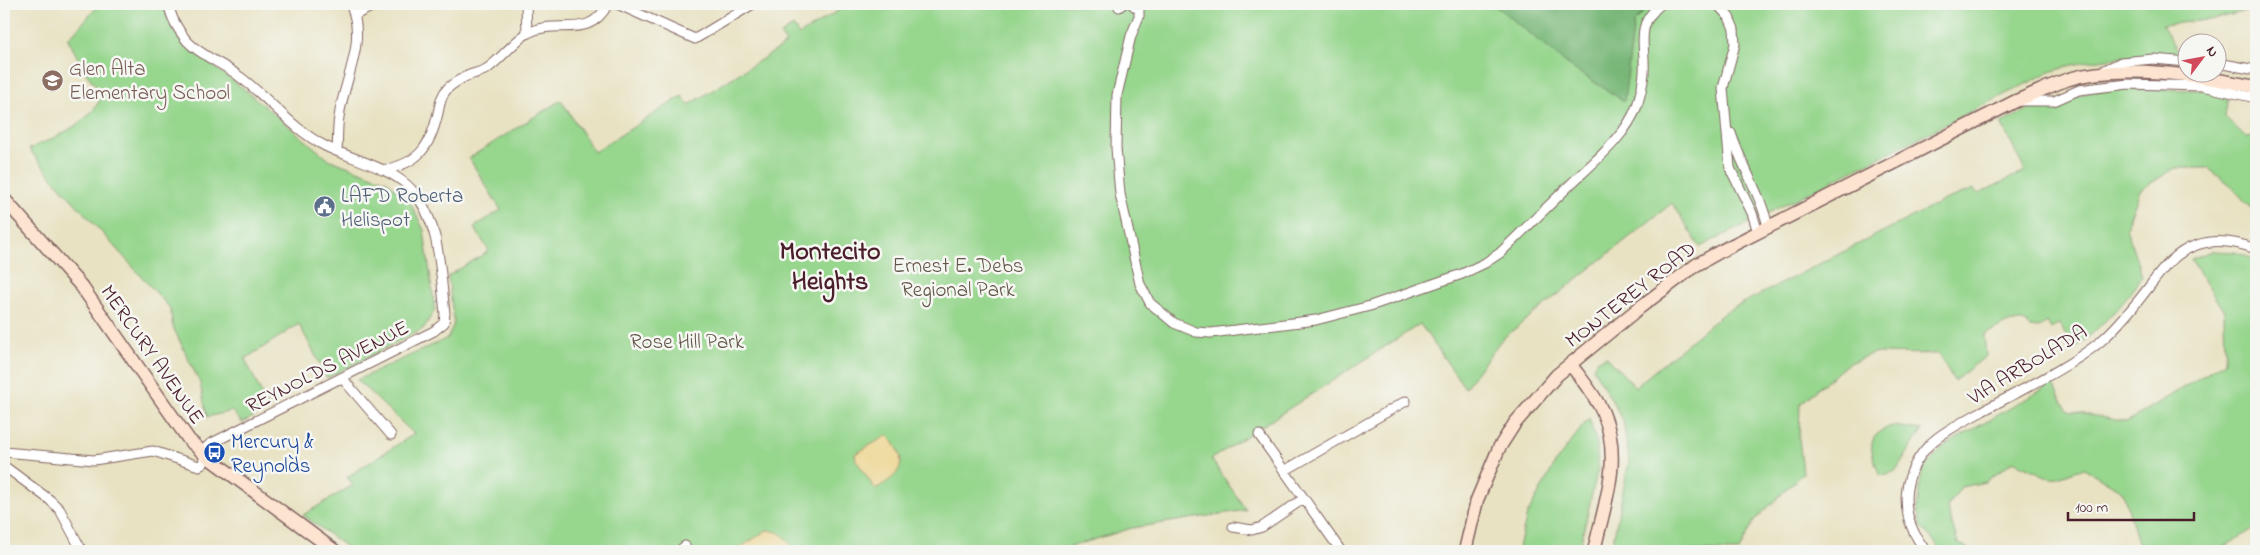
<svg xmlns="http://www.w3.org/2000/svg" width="2260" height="555" viewBox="0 0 2260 555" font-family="'Indie Flower',sans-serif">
<rect width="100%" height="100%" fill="#f6f6f2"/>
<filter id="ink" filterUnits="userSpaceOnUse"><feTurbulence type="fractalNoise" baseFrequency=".02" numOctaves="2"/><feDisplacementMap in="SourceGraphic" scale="10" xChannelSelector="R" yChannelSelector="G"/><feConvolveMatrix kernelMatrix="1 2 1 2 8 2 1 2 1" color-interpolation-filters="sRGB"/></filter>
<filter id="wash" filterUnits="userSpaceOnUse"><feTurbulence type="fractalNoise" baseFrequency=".0096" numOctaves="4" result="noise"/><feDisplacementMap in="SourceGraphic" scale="20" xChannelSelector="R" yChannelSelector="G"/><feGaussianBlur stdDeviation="1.12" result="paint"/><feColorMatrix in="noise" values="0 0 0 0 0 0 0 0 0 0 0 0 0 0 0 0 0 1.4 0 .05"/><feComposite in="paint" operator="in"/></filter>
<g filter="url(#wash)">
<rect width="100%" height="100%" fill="#e8e2c2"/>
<path fill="#96d68d" stroke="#707a5c" d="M100,4H142L143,7L164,6L169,21L183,44L244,89L328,159L387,181L411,204L424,230L435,310L423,329L327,378L299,324L245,359L269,409L242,423L232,411L207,417L200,383L173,327L170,308L55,181L29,149C55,137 93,123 102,94L85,72L68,39Z
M849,4H2256V8L2216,19L2162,25L2181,55C2135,57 2091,56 2048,73L1700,247L1672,203L1501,340L1465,388L1420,324L1211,459L1246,510L1132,528L1057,551H352L303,515L353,485L347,477L414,434L357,380L448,338L454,323L448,276L489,251L474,227L501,210L469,158L561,100L594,152L682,96L689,105L786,44L780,34L793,26L799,35Z
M2132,89L2203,90L2228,95L2225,117L2246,137L2256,136V214L2233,188L2208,168H2175L2140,190L2126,228L2142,276C2123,305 2100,328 2073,350L2060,323L2051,329L2047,322L2039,328L2030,327L2026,322H2008L1984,335L1986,356L1954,381L1939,354L1873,353L1846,365L1800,404L1799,438L1803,473L1754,521L1739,551H1611L1629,461L1623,420L1593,368L1597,361L1606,356L1635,387L1725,312L1947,199L1974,189L1978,194L2025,171L2001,123L2038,105H2053L2092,91Z
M2211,251L2235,252L2256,260V527L2218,551H2150L2138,542L2123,492L2084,468L2052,479L2013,461L1985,482L1961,487L1947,507L1958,543L1972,551H1943L1921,527L1917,509L1922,471L1944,446L2052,384L2068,411L2127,422L2225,362L2224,312L2191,259Z
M1589,418L1597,443L1598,468L1579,551H1518L1527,515L1557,460Z
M1892,426L1922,430L1896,471L1880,476C1871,452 1863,436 1892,426Z"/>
<path fill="#78b778" stroke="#616b52" d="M1493,4H1652L1634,22L1624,101L1575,70Z"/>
<path fill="#eeda9e" stroke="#9c7c64" d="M888,435C909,460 904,474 875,489L856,460L855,454Z
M767,530C782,531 787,538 794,551H735Z"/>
</g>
<g filter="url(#ink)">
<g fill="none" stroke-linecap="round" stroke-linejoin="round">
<defs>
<path id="street" d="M526,4L527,33
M617,4L695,39L753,4
M1132,4L1139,10V16L1131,36L1117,95L1116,148L1120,194L1140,284L1150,303L1174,323L1196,332L1211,333L1316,320L1370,306L1462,274L1485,263L1500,253C1525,229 1549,205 1574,181C1596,160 1626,136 1637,106C1640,96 1643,84 1644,73C1646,44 1634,26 1661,4
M1717,4L1729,17L1734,29L1735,44L1723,88L1730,168L1752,213L1758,232
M1119,7L1123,4
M355,15L377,4
M2218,63L2256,70
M2105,70L2121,62L2153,59L2188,62
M2021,101H2054L2079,90L2128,84L2202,86L2256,98
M1731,133C1741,165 1761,194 1768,227
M337,151C338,140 337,128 339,117C344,79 368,41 350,4
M382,170C418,164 430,148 438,113C440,104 441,95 448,88C452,84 458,81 463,78C471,73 481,73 488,68C501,59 516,39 528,33C558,17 588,42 608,4
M342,378L391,435
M1259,435L1341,551
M4,452L94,460L153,451L199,466L203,464L206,448L210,444L434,331L444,323L445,313C440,273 441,222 412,190C393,168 351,159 325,146C293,130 269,98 240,77C223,63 202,57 187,41C179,31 170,16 169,4
M4,466L50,500L60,510L82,551
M1284,471L1406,401
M1233,527L1252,530L1262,527L1303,499
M679,551L685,546
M1926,551C1899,517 1899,478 1929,445C1942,432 1961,423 1977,414C2015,393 2069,368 2101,341C2116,328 2130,311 2142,296C2158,276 2171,253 2197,245C2217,238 2237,242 2256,249"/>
<path id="secondary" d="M4,199L82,287L189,440L209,458L335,551
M1571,365C1582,380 1595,395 1603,413C1623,459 1604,505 1594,551
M1465,551L1477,500L1499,448L1515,423L1557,375L1639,308L1696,265L1721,251L2016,101C2034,94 2051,85 2069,79C2123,63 2202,76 2256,87"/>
</defs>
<use href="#street" stroke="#816360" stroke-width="11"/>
<use href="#secondary" stroke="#816360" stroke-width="15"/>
<use href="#street" stroke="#fff" stroke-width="9"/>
<use href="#secondary" stroke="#fde4d1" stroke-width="12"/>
</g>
</g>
<defs>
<symbol id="school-disc" viewBox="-11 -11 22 22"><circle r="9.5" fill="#8d6e63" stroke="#f6f6f2"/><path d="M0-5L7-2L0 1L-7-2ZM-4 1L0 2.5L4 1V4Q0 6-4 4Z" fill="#fff"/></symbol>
<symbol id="civic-disc" viewBox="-11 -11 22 22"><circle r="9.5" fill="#5c6f8a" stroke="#f6f6f2"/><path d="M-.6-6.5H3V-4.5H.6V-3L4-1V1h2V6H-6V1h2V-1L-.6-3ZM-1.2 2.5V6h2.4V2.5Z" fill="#fff"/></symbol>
<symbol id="bus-disc" viewBox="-11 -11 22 22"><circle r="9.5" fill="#1a4fb4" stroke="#f6f6f2"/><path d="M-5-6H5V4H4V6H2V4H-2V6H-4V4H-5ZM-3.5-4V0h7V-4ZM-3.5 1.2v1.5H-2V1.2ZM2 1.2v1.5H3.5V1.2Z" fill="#fff"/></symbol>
</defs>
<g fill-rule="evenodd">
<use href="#school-disc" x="40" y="68" width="25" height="25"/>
<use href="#civic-disc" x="312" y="194" width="25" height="25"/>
<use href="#bus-disc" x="202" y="440" width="25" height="25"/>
</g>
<g text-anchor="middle" stroke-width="5" stroke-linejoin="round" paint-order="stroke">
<g font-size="21" fill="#785e54" stroke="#f6f6f2" text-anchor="start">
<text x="69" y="75">Glen Alta<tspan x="69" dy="24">Elementary School</tspan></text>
</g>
<g font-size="21" fill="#4e5e75" stroke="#f6f6f2" text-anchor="start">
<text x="341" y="202">LAFD Roberta<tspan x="341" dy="24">Helispot</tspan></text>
</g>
<g font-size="21" fill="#615648" stroke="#f6f6f2">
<text x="958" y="272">Ernest E. Debs<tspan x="958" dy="24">Regional Park</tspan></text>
<text x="687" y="348">Rose Hill Park</text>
</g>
<g font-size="21" fill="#4a1f2b" stroke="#f6f6f2">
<text transform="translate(1630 294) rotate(-38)" y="7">MONTEREY ROAD</text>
<text transform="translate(153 354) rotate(55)" y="7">MERCURY AVENUE</text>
<text transform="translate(2027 364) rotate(-31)" y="7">VIA ARBOLADA</text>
<text transform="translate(327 366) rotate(-27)" y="7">REYNOLDS AVENUE</text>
</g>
<g font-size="21" fill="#164399" stroke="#f6f6f2" text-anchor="start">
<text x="231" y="448">Mercury &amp;<tspan x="231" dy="24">Reynolds</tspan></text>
</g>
<g font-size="26" font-weight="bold" fill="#4a1f2b" stroke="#f6f6f2">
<text x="830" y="259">Montecito<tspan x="830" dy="30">Heights</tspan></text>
</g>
</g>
<rect width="2260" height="555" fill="none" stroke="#f6f6f2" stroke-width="20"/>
<g transform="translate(2202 58) rotate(58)"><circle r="24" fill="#f6f6f2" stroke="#b1a0a2"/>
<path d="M0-4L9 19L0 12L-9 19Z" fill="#d1495b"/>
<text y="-8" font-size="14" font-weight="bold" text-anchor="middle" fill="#4a1f2b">N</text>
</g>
<path d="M2068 512v8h126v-8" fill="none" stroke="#4a1f2b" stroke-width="2.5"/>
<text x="2075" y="512" font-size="15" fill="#4a1f2b" stroke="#f6f6f2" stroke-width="4" paint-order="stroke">100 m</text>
</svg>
